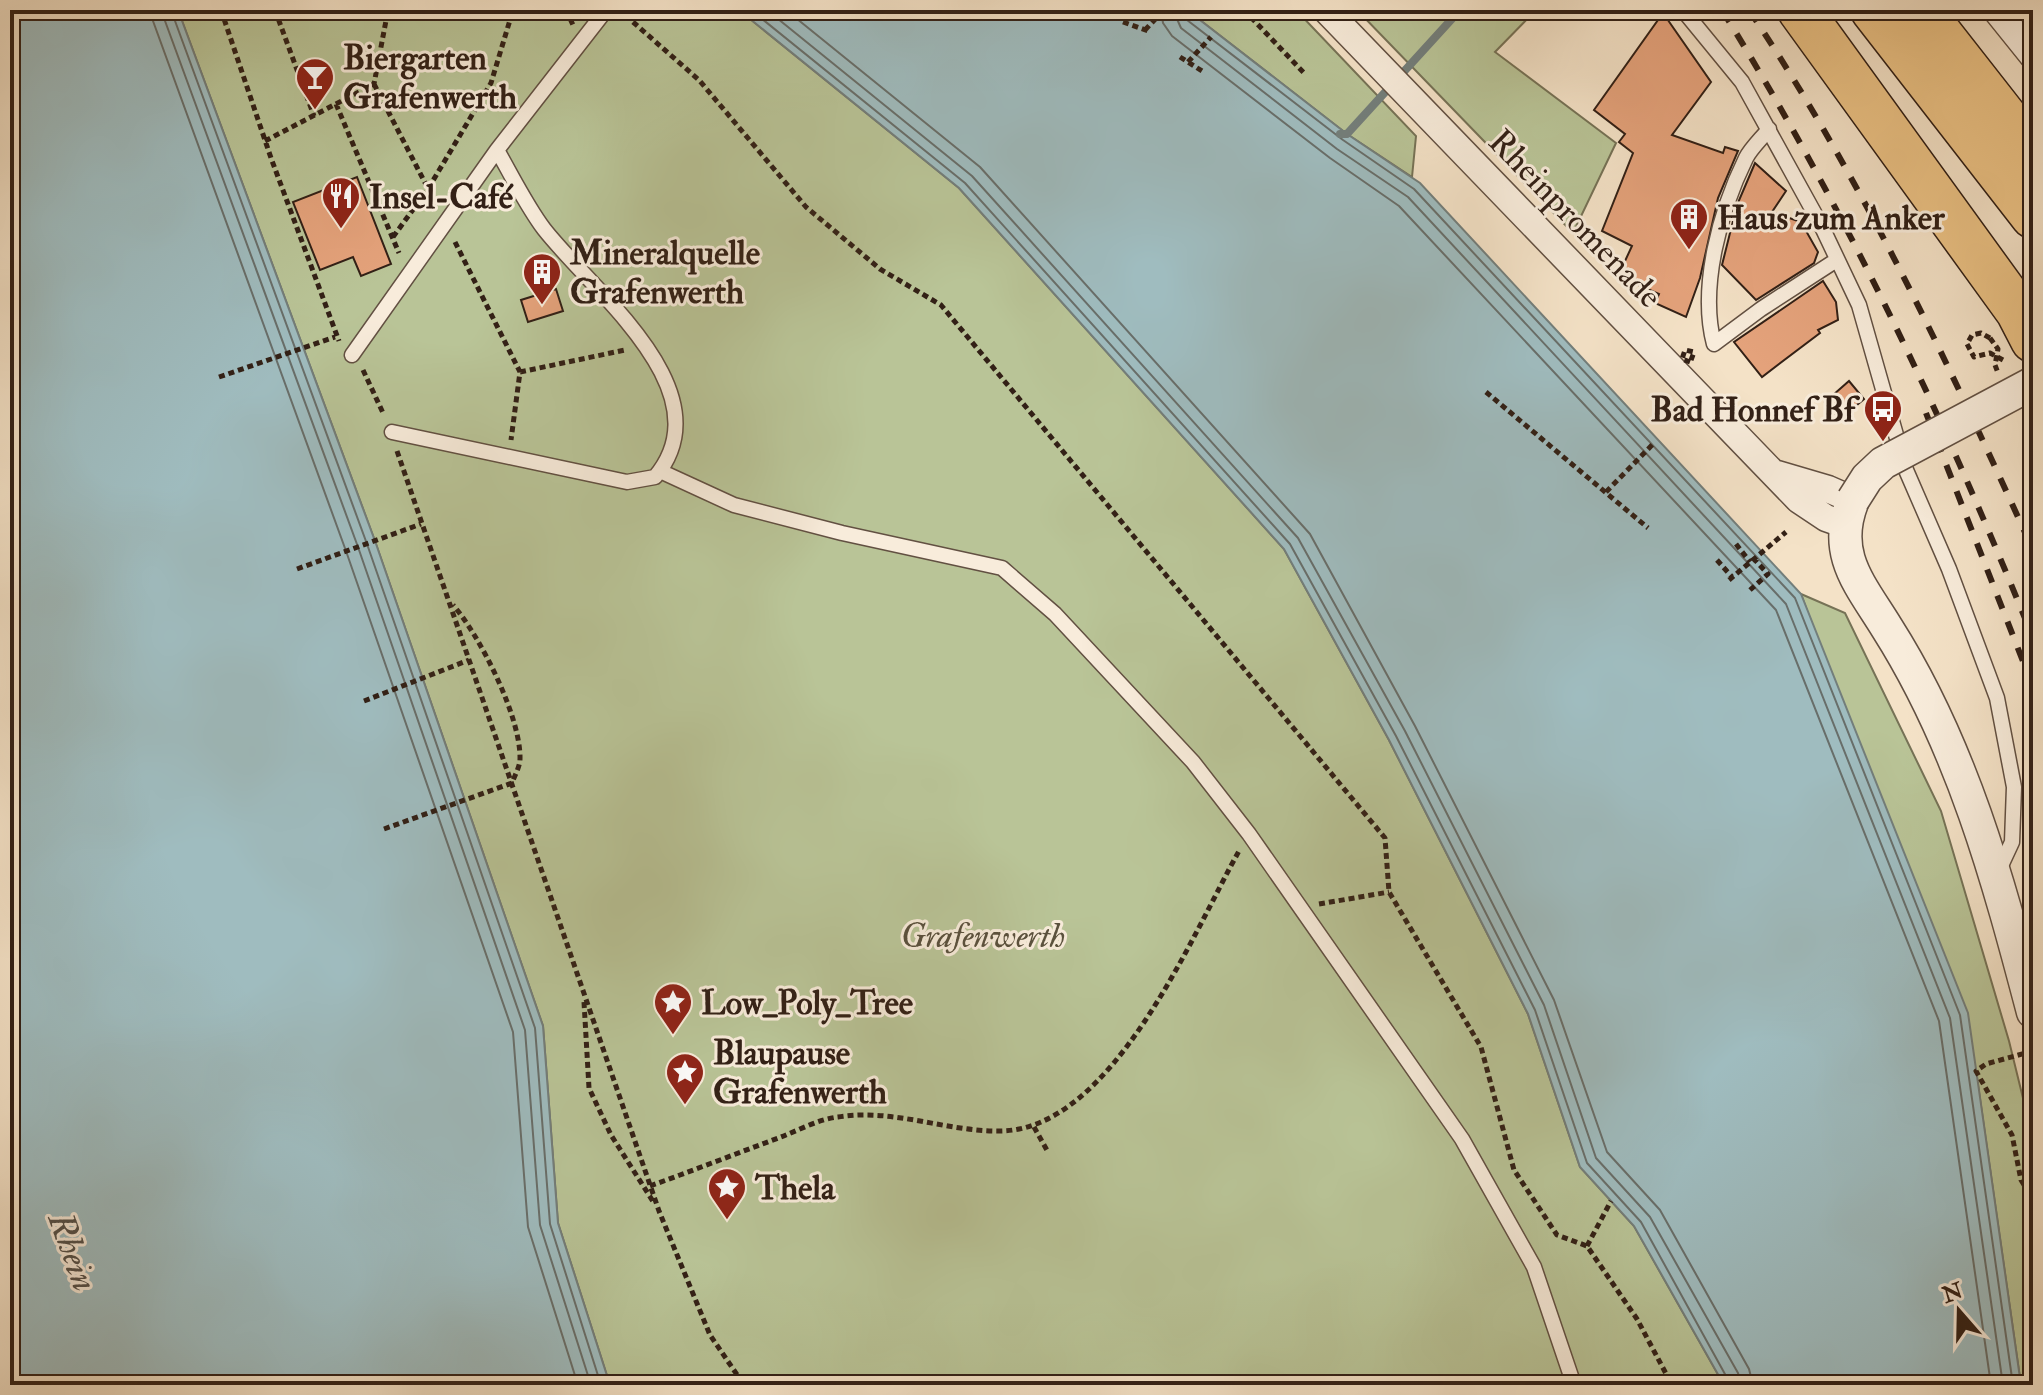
<svg xmlns="http://www.w3.org/2000/svg" width="2043" height="1395" viewBox="0 0 2043 1395" font-family="'IM FELL Double Pica',serif">
<rect width="100%" height="100%" fill="#f4e2c7"/>
<filter id="stains"><feTurbulence type="fractalNoise" baseFrequency=".0025" numOctaves="4"/><feColorMatrix values="0 0 0 0 .2 0 0 0 0 .09 0 0 0 0 .02 0 0 0 .5 -.17"/></filter>
<radialGradient id="worn" r=".72"><stop offset=".6" stop-color="#630" stop-opacity="0"/><stop offset="1" stop-color="#630" stop-opacity=".3"/></radialGradient>
<path fill="#b9c497" stroke="#767256" stroke-width="2" d="M178,10H739L959,188L1284,549L1389,740L1528,1014L1580,1167L1634,1226L1724,1385H610L558,1223L543,1026L375,541Z
M1187,10H1296L1416,136L1412,177L1347,134Z
M1357,10H1536L1495,52L1616,143L1573,233Z
M1801,594L1845,613L1941,811L2009,1041L2033,1139V1385H2021L1976,1071Z"/>
<path fill="#9fbcbf" stroke="#737e7b" stroke-width="2" d="M10,10H178L375,541L543,1026L558,1223L610,1385H10Z
M739,10H1187L1347,134L1420,183L1801,594L1968,1013L2021,1385H1724L1634,1226L1580,1167L1528,1014L1389,740L1284,549L959,188Z"/>
<g fill="none" stroke-linecap="round" stroke-linejoin="round">
<path stroke="#686e6a" stroke-width="2" d="M149,10L346,551L513,1032L528,1227L578,1385
M161,10L358,547L525,1030L540,1225L591,1385
M171,10L367,544L535,1028L550,1224L601,1385
M751,10L965,183L1290,544L1396,736L1535,1010L1587,1163L1641,1222L1731,1385
M767,10L972,176L1298,538L1405,731L1544,1005L1596,1158L1650,1217L1738,1373L1741,1385
M786,10L980,167L1310,534L1415,726L1554,1000L1607,1152L1660,1210L1749,1369L1753,1385
M1161,10L1163,23L1172,36L1330,158L1399,206L1776,610L1939,1021L1991,1385
M1173,10L1181,28L1337,149L1408,197L1786,604L1950,1018L2003,1385
M1183,10L1187,20L1343,140L1414,189L1795,598L1960,1015L2013,1385"/>
<path stroke="#737e7b" stroke-width="8" d="M1340,134H1347L1460,10"/>
</g>
<path fill="#e4a27b" stroke="#322016" stroke-width="2" d="M1663,13L1711,82L1672,135L1723,153L1725,147L1738,151L1718,198L1700,278L1686,317L1655,303L1659,294L1618,276L1632,246L1602,231L1633,153L1619,142L1625,134L1594,110Z
M1755,163L1786,191L1772,212L1801,222L1818,252L1814,263L1756,300L1722,265L1737,205Z
M357,177L391,264L361,276L353,257L320,270L293,202Z
M1823,281L1836,302L1838,320L1818,330L1820,333L1762,377L1734,342Z
M556,289L563,311L528,322L521,300Z
M1849,381L1864,399L1840,419L1825,402Z"/>
<g fill="none" stroke-linecap="round" stroke-linejoin="round">
<defs>
<path id="service" d="M1683,10L1742,82L1822,227L1859,305L1906,470L1949,569L1997,698L2014,787L2012,842L1999,870
M1769,129C1762,138 1751,148 1746,158C1720,211 1699,287 1714,344L1761,309L1835,261
M352,355L497,150L606,10
M392,432L627,482L655,477C726,392 594,293 544,229C526,205 512,176 497,150
M660,471L734,505L842,533L1002,568L1055,614L1193,762L1249,834L1462,1139L1534,1267L1574,1385"/>
<path id="minor" d="M1326,10L1799,500L1826,518L1846,525
M1996,10L2033,56
M1777,474L1828,489L1853,500"/>
<path id="tertiary" d="M1853,500C1831,554 1860,584 1887,628C1962,746 1998,879 2033,1012"/>
<path id="trunk" d="M1800,10L2018,311L2033,340
M1873,10L2033,216
M1921,10L2033,153"/>
</defs>
<use href="#service" stroke="#625042" stroke-width="17"/>
<use href="#minor" stroke="#625042" stroke-width="29"/>
<use href="#tertiary" stroke="#625042" stroke-width="35"/>
<use href="#trunk" stroke="#322016" stroke-width="47"/>
<path stroke="#322016" stroke-width="5" stroke-dasharray="6 4" stroke-linecap="butt" d="M221,10L271,158L339,341
M275,10L314,116
M566,10L573,25
M1244,10L1305,74
M633,22L699,80L806,207L880,269L941,305L1385,838L1389,892L1481,1047L1514,1170L1557,1235L1587,1246L1637,1319L1672,1385
M1123,22L1151,32
M1145,30L1164,10
M1180,57L1202,71
M1188,62L1211,37
M374,84L436,204
M336,104L399,253
M265,141L374,84L388,10
M393,237L428,189L491,83L513,10
M455,242L520,372L511,440
M1990,338L1981,333L1972,335L1967,344L1974,357L1990,353L2003,360
M363,370L384,415
M520,372L625,350
M219,377L335,337
M1486,392L1648,528
M397,451L659,1211L710,1335L744,1385
M1606,492L1653,444
M1736,544L1750,562
M1717,560L1732,577
M297,569L421,524
M1729,580L1786,532
M1750,590L1768,574L1754,559
M364,701L469,660
M384,829L512,783C515,775 520,766 520,759C521,717 480,636 453,605
M1319,904L1389,892
M584,1002L589,1088L611,1135L654,1203
M2033,1051L1986,1064L1976,1071L2012,1135L2021,1180L2033,1199
M1034,1127L1048,1152
M650,1186C694,1170 738,1153 781,1137C799,1130 819,1119 838,1117C894,1108 946,1132 1001,1131C1113,1129 1192,935 1239,851
M1587,1246L1611,1201"/>
<use href="#service" stroke="#f8ecdb" stroke-width="14"/>
<use href="#minor" stroke="#f8ecdb" stroke-width="26"/>
<use href="#tertiary" stroke="#f8ecdb" stroke-width="32"/>
<use href="#trunk" stroke="#eac184" stroke-width="44"/>
<path stroke="#322016" stroke-width="6" stroke-dasharray="14 14" stroke-linecap="butt" d="M1722,10C1846,210 1945,420 2033,638
M1749,10C1863,180 1949,365 2033,550
M1926,413L2033,687"/>
<defs>
<path id="tertiary-bridge" d="M1853,500L1867,478L1883,463L2033,383"/>
</defs>
<use href="#tertiary-bridge" stroke="#625042" stroke-width="35" stroke-linecap="butt"/>
<path stroke="#322016" stroke-width="5" stroke-dasharray="6 4" stroke-linecap="butt" d="M1990,338L1998,349L1995,365L1998,373
M1690,362L1682,359L1685,350L1694,352L1690,363"/>
<use href="#tertiary-bridge" stroke="#f8ecdb" stroke-width="32"/>
</g>
<defs>
<symbol id="bar-pin" viewBox="-11 -11 22 30"><path d="M0 17L-7.5 6A9.5 9.5 0 1 1 7.5 6Z" fill="#8f2418" stroke="#f8ecdb"/><path d="M-6-5H6L.8 .8V4.5H3.5V6h-7V4.5H-.8V.8Z" fill="#fff"/></symbol>
<symbol id="restaurant-pin" viewBox="-11 -11 22 30"><path d="M0 17L-7.5 6A9.5 9.5 0 1 1 7.5 6Z" fill="#8f2418" stroke="#f8ecdb"/><path d="M-5-6h1v4h1v-4h1v4h1v-4h1v5L-1.5 .5V6h-2V.5L-5-1ZM5-6V6H3V1.5H1.5Q1.5-4 5-6Z" fill="#fff"/></symbol>
<symbol id="building-pin" viewBox="-11 -11 22 30"><path d="M0 17L-7.5 6A9.5 9.5 0 1 1 7.5 6Z" fill="#8f2418" stroke="#f8ecdb"/><path d="M-4-6H4V6H1V3H-1V6H-4ZM-2.5-4.3h1.7v1.8h-1.7ZM.8-4.3h1.7v1.8H.8ZM-2.5-1h1.7V.8h-1.7ZM.8-1h1.7V.8H.8Z" fill="#fff"/></symbol>
<symbol id="bus-pin" viewBox="-11 -11 22 30"><path d="M0 17L-7.5 6A9.5 9.5 0 1 1 7.5 6Z" fill="#8f2418" stroke="#f8ecdb"/><path d="M-5-6H5V4H4V6H2V4H-2V6H-4V4H-5ZM-3.5-4V0h7V-4ZM-3.5 1.2v1.5H-2V1.2ZM2 1.2v1.5H3.5V1.2Z" fill="#fff"/></symbol>
<symbol id="sight-pin" viewBox="-11 -11 22 30"><path d="M0 17L-7.5 6A9.5 9.5 0 1 1 7.5 6Z" fill="#8f2418" stroke="#f8ecdb"/><path d="M0-6L1.8-2.2L6-1.7L2.9 1.2L3.7 5.4L0 3.3L-3.7 5.4L-2.9 1.2L-6-1.7L-1.8-2.2Z" fill="#fff"/></symbol>
</defs>
<g fill-rule="evenodd">
<use href="#bar-pin" x="293" y="55" width="44" height="60"/>
<use href="#restaurant-pin" x="319" y="174" width="44" height="60"/>
<use href="#building-pin" x="1667" y="195" width="44" height="60"/>
<use href="#building-pin" x="520" y="250" width="44" height="60"/>
<use href="#bus-pin" x="1861" y="387" width="44" height="60"/>
<use href="#sight-pin" x="651" y="980" width="44" height="60"/>
<use href="#sight-pin" x="663" y="1050" width="44" height="60"/>
<use href="#sight-pin" x="705" y="1165" width="44" height="60"/>
</g>
<g text-anchor="middle" stroke-width="6" stroke-linejoin="round" paint-order="stroke">
<g font-size="34" font-weight="bold" fill="#322016" stroke="#f8ecdb" text-anchor="start">
<text x="343" y="69">Biergarten<tspan x="343" dy="39">Grafenwerth</tspan></text>
<text x="369" y="208">Insel-Café</text>
<text x="1717" y="229">Haus zum Anker</text>
<text x="570" y="264">Mineralquelle<tspan x="570" dy="39">Grafenwerth</tspan></text>
<text x="1855" y="421" text-anchor="end">Bad Honnef Bf</text>
<text x="701" y="1014">Low_Poly_Tree</text>
<text x="713" y="1064">Blaupause<tspan x="713" dy="39">Grafenwerth</tspan></text>
<text x="755" y="1199">Thela</text>
</g>
<g font-size="34" fill="#322016" stroke="#f8ecdb">
<text transform="translate(1576 218) rotate(46)" y="12">Rheinpromenade</text>
</g>
<g font-size="34" font-style="italic" fill="#5a513d" stroke="#f8ecdb">
<text x="983" y="947">Grafenwerth</text>
</g>
<g font-size="36" font-style="italic" fill="#534f49" stroke="#f8ecdb">
<text transform="translate(74 1251) rotate(70)" y="13">Rhein</text>
</g>
</g>
<rect width="2043" height="1395" fill="none" stroke="#f4e2c7" stroke-width="40"/>
<rect x="12" y="12" width="2019" height="1371" fill="none" stroke="#322016" stroke-width="4"/>
<rect x="20" y="20" width="2003" height="1355" fill="none" stroke="#322016" stroke-width="2"/>
<g transform="translate(1959 1311) rotate(340)" stroke="#f8ecdb" stroke-width="6" paint-order="stroke">
<path d="M0-6L14 30L0 20L-14 30Z" fill="#322016"/>
<text y="-12" font-size="22" font-weight="bold" text-anchor="middle" fill="#322016">N</text>
</g>
<rect width="100%" height="100%" filter="url(#stains)"/>
<rect width="100%" height="100%" fill="url(#worn)"/>
</svg>
